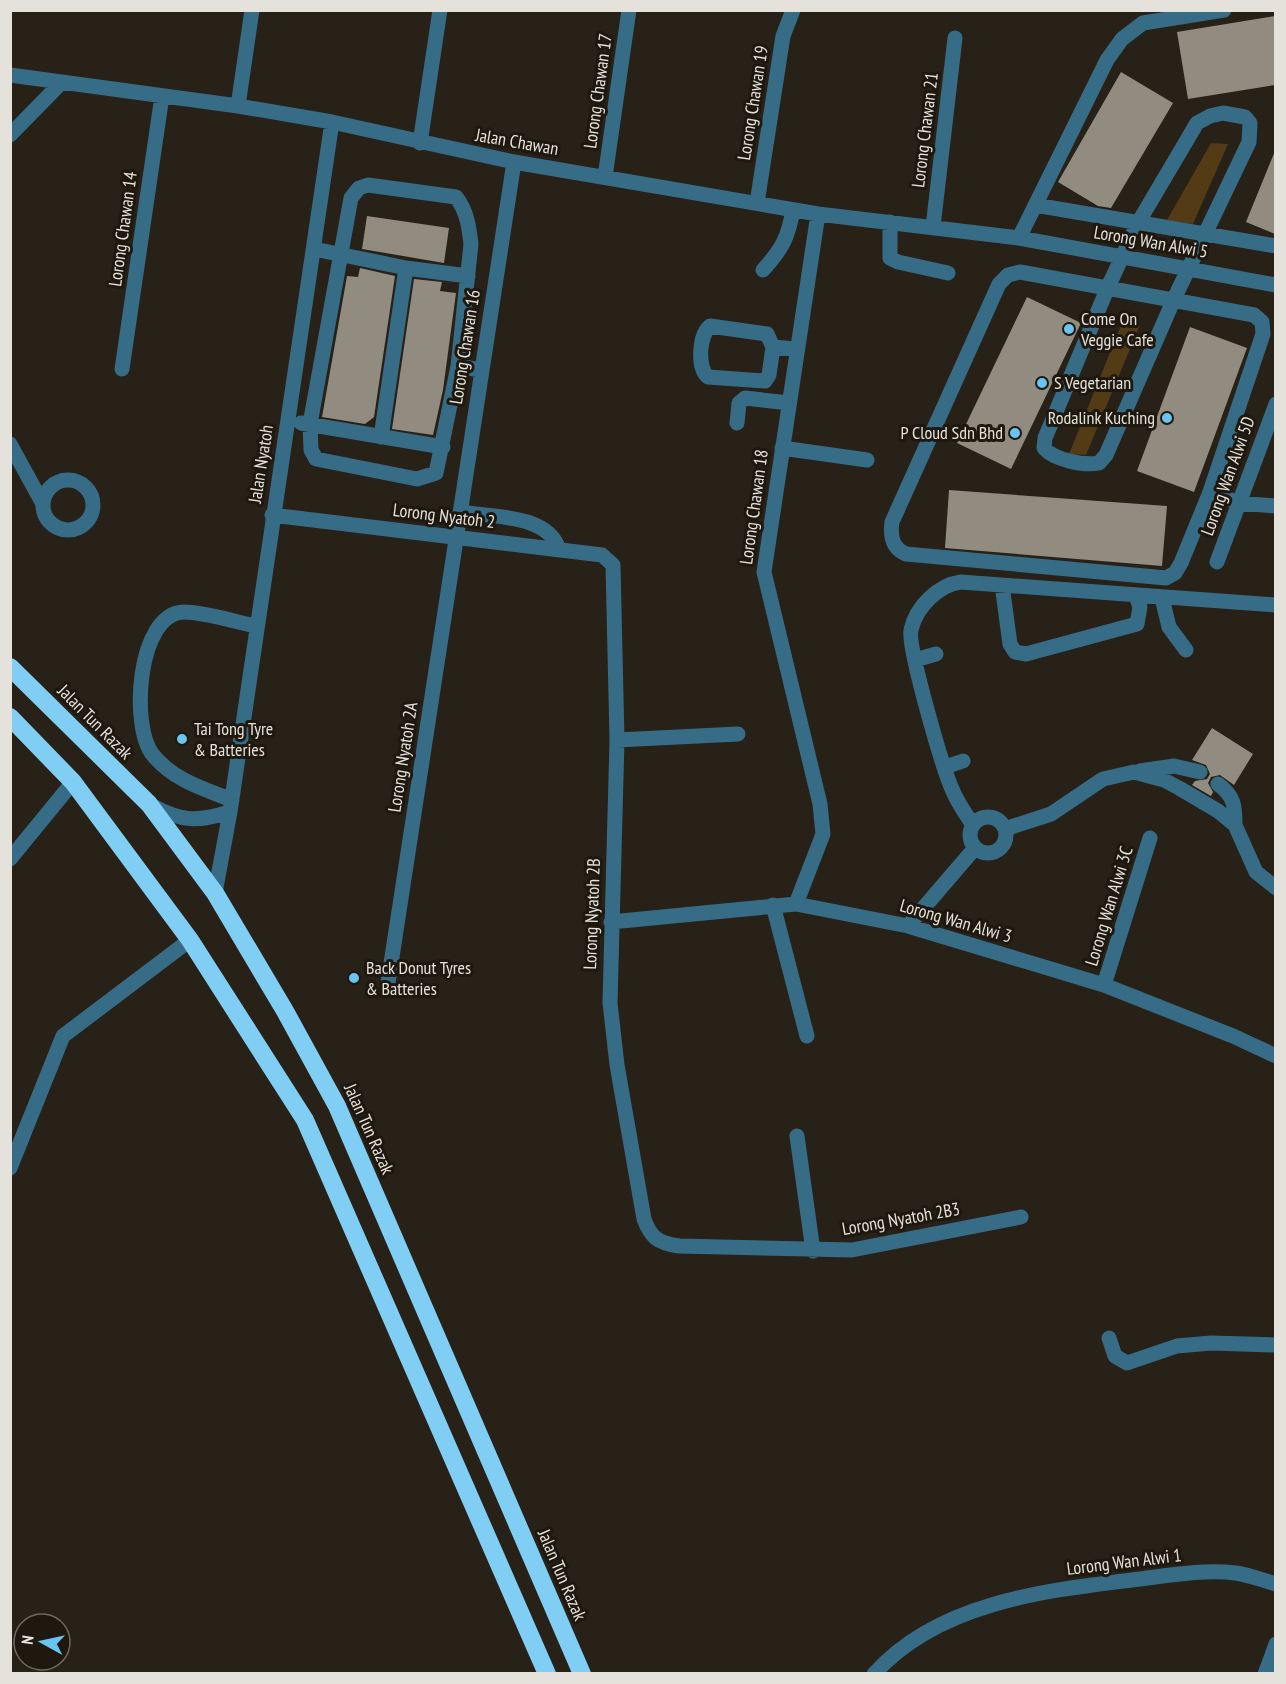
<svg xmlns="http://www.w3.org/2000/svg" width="1286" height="1684" viewBox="0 0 1286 1684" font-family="'PT Sans Narrow',sans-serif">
<rect width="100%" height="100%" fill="#272118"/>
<path fill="#523b15" d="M1211,143L1228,144L1193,224L1167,220Z
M1124,318L1140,325L1086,455L1069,454Z"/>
<path fill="#928b7f" d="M1275,16V85L1188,99L1177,32Z
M1121,72L1173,103L1111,208L1098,206L1058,182Z
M1275,151V234L1246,222Z
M367,216L449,228L444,263L362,249Z
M360,268L395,276L374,417L365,424L322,417L347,276L358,277Z
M414,279L442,282L440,291L456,293L443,390L433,435L392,429Z
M1027,297L1081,323L1011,469L957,443Z
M1190,327L1247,348L1194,492L1137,471Z
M949,490L1167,506L1162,566L945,548Z
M1212,728L1253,754L1234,785L1220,775L1211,777L1208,783L1213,792L1211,796L1192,785L1195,781L1207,779L1210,774L1206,765L1192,760Z"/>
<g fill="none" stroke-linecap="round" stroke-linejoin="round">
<path stroke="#376c86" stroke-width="15" d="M10,75L238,106L332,122L514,162L818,214L1019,238L1276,285
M238,106L252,10
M1223,113L1245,117L1250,123L1249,142L1174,299L1106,455L1099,463C1084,466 1054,460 1044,448L1045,438L1108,287L1138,223L1197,123L1210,116Z
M10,135L62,82
M420,143L440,10
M605,177L629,10
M757,203L783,36L793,10
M1035,205L1276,246
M890,222V258L898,262L948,273
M933,227L955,38
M1019,238L1107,60L1122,39L1143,23L1224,10
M314,249L406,268L468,276
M763,270C782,249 788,238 793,210
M1020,272L1254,315L1262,322L1263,334L1210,492L1181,563L1175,573L1166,578L906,554C892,548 890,536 892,522L999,284L1008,275Z
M773,347L769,375L765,381L708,377C697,368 699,335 710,326L767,334L773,347L796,349
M458,366L471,244C469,227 467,211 456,197L368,185L359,188L351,198L310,424L311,450L316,459L417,479L436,473L458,366L480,370
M122,369L162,96
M301,423L443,447
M737,423L739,403L745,398L789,403
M381,437L406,268
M10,444L43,504
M782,448L867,460
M43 505a25 25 0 1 1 50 0a25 25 0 1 1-50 0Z
M1210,492L1238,503L1276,506
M460,512C491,517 549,514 559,550
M272,515L602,555L613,565L617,740L610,1003L617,1065L644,1219C651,1238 658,1243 679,1246L852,1250L1021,1217
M1217,562L1276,404
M1002,585L1010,644L1015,652L1026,654L1137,624L1140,607L1136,596
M1162,598L1169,627L1186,650
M915,660L936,654
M617,740L738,734
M945,767L963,761
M1140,771L1174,766L1200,772
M1218,784C1234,796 1235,805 1235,825
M232,800C204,789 173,780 153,755C130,727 137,613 184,612C205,612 235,622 256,626
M151,805C182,822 197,822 230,812
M970 835a18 18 0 1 1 36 0a18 18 0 1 1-36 0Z
M973,825C965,813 957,802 952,789C943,769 907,646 911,630C916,607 938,585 961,582L1276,605
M1005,829L1051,814L1103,779L1134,772L1164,780L1179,788L1218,811L1235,825L1256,872L1276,888
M10,859L73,782
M215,893L230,812L332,122
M796,904L823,834L820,804L764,572L818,214
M773,905L807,1036
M611,922L796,904L908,926L1104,985L1233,1036L1276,1056
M908,926L975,848
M388,983L514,162
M1104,985L1150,838
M797,1136L813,1251
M10,1168L63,1036L190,940
M1109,1338L1115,1356L1127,1363L1177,1346L1211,1343L1276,1345
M874,1674C939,1601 1050,1590 1140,1579C1171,1575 1205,1569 1236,1573C1249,1575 1262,1580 1276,1584
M1265,1674L1276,1644"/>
<path stroke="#81cef4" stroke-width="18" d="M10,667L149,804L215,893L285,1011L337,1106L582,1674
M10,717L73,782L190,940L305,1120L547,1674"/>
</g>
<g fill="#68c4f0" stroke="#1e180f" stroke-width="2">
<circle cx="1069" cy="329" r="6"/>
<circle cx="1042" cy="383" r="6"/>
<circle cx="1167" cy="418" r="6"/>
<circle cx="1015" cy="433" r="6"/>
<circle cx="182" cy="739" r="6"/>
<circle cx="354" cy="978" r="6"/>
</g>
<g text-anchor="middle" stroke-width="6" stroke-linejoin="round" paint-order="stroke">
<g font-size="18" fill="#e5e1db" stroke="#1e180f">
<text transform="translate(598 91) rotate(-82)" y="6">Lorong Chawan 17</text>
<text transform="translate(753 103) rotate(-81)" y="6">Lorong Chawan 19</text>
<text transform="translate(925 130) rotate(-83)" y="6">Lorong Chawan 21</text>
<text transform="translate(517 142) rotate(10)" y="6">Jalan Chawan</text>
<text transform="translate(123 229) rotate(-82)" y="6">Lorong Chawan 14</text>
<text transform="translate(1151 242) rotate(10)" y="6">Lorong Wan Alwi 5</text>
<text transform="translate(465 347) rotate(-81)" y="6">Lorong Chawan 16</text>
<text transform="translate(261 464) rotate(-81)" y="6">Jalan Nyatoh</text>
<text transform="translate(1228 476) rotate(-70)" y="6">Lorong Wan Alwi 5D</text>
<text transform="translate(754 507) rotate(-82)" y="6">Lorong Chawan 18</text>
<text transform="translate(444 516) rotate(7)" y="6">Lorong Nyatoh 2</text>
<text transform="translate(95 722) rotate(45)" y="6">Jalan Tun Razak</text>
<text transform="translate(403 757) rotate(-81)" y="6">Lorong Nyatoh 2A</text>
<text transform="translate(1109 906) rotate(-73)" y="6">Lorong Wan Alwi 3C</text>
<text transform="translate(592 914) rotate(-88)" y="6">Lorong Nyatoh 2B</text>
<text transform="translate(956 921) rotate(16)" y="6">Lorong Wan Alwi 3</text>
<text transform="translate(369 1129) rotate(66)" y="6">Jalan Tun Razak</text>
<text transform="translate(901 1219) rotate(-10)" y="6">Lorong Nyatoh 2B3</text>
<text transform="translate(1124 1562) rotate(-7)" y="6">Lorong Wan Alwi 1</text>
<text transform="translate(562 1575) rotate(67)" y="6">Jalan Tun Razak</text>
</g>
<g font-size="18" fill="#e5e1db" stroke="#1e180f" text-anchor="start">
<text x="1081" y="325">Come On<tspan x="1081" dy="21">Veggie Cafe</tspan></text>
<text x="1054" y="389">S Vegetarian</text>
<text x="1155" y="424" text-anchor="end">Rodalink Kuching</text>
<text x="1003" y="439" text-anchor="end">P Cloud Sdn Bhd</text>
<text x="194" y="735">Tai Tong Tyre<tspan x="194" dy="21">&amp; Batteries</tspan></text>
<text x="366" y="974">Back Donut Tyres<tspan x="366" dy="21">&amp; Batteries</tspan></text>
</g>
</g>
<rect width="1286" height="1684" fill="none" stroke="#e5e1db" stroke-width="24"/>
<g transform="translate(42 1642) rotate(278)"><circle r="28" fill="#1e180f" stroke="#6e6861" stroke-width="1.5"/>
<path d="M0-4.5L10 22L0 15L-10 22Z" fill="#68c4f0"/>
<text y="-9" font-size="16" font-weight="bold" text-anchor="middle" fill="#e5e1db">N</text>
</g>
</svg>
